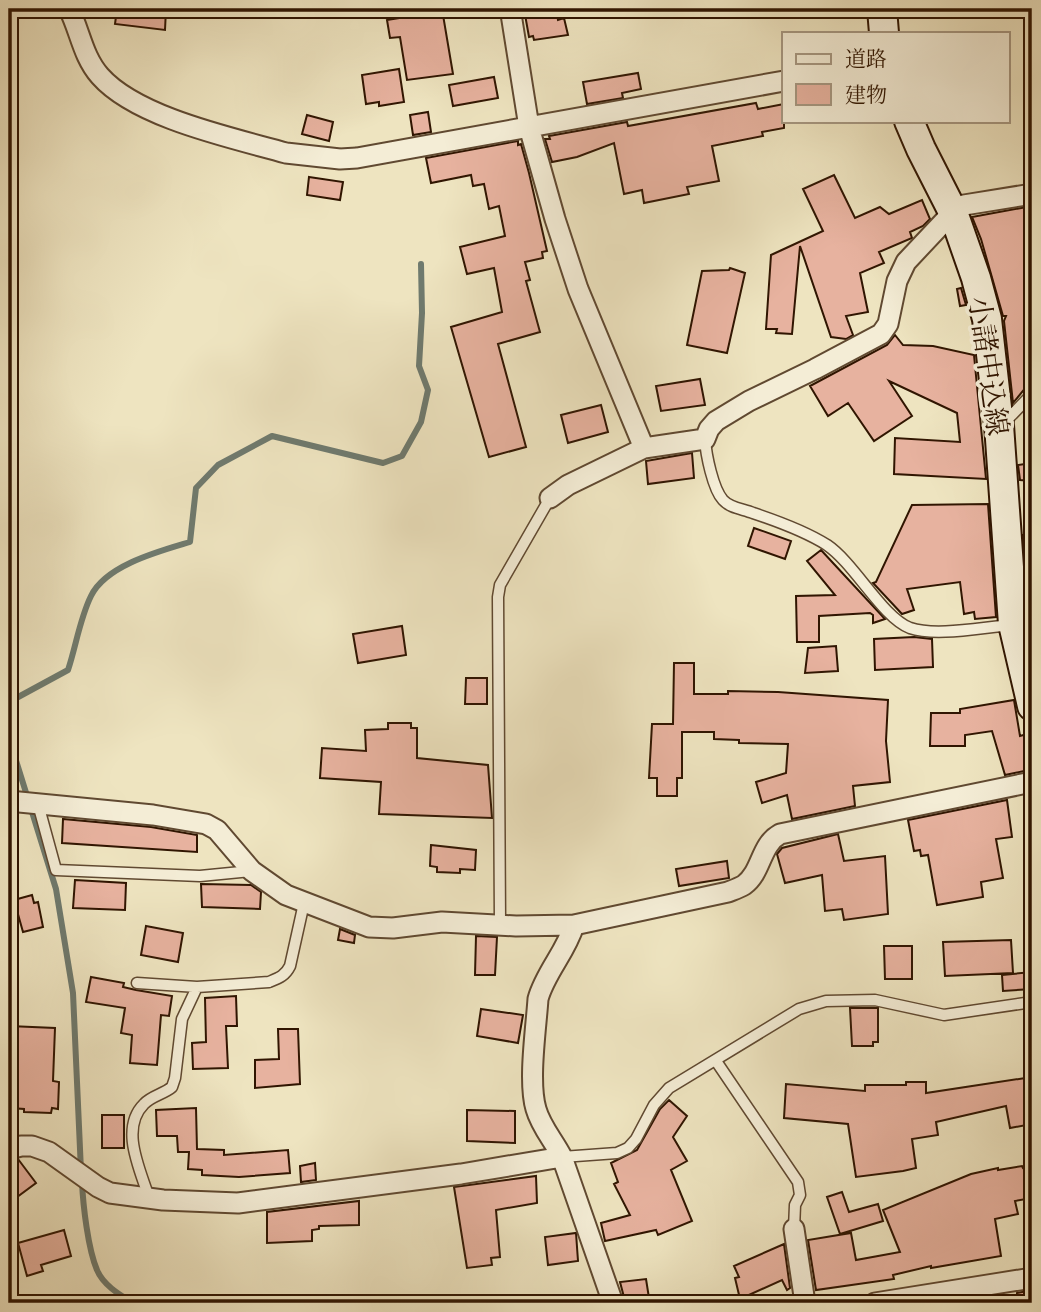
<svg xmlns="http://www.w3.org/2000/svg" width="1041" height="1312" viewBox="0 0 1041 1312" font-family="'Sorts Mill Goudy','Noto Serif JP',serif">
<rect width="100%" height="100%" fill="#eee4c0"/>
<filter id="stains"><feTurbulence type="fractalNoise" baseFrequency=".00286" numOctaves="4"/><feColorMatrix values="0 0 0 0 .2 0 0 0 0 .09 0 0 0 0 .02 0 0 0 .5 -.17"/></filter>
<radialGradient id="worn" r=".72"><stop offset=".6" stop-color="#630" stop-opacity="0"/><stop offset="1" stop-color="#630" stop-opacity=".3"/></radialGradient>
<g fill="none" stroke-linecap="round" stroke-linejoin="round">
<path stroke="#6f7a6e" stroke-width="6" d="M9,702L68,670C76,646 80,618 91,596C106,565 160,551 190,542L196,488L218,465L272,436L383,463L402,456L421,422L428,390L419,366L422,313L421,264
M9,738L56,889L73,993L81,1171
M82,1182C83,1205 88,1249 97,1270C103,1285 120,1295 133,1303"/>
</g>
<path fill="#e7b29f" stroke="#301501" stroke-width="2" d="M117,9H166L165,30L115,24Z
M404,9H442L453,74L407,80L400,37L390,38L387,20L406,17Z
M524,9H556L558,20L564,18L568,35L534,40L533,36L529,37Z
M399,69L404,102L379,106V102L366,104L362,75Z
M638,73L641,89L622,93L623,98L587,104L583,82Z
M494,77L498,98L453,106L449,85Z
M756,103L758,109L784,104V128L762,132L763,136L712,146L719,181L687,187L689,194L644,203L642,190L624,194L614,143L577,157L552,162L545,139H550L549,136L627,122L628,126Z
M428,112L431,132L413,135L410,115Z
M307,115L333,122L329,141L302,134Z
M518,141V145L521,144L529,173L547,251L542,252L543,258L525,262L530,280L526,281L540,332L498,344L526,447L489,457L451,327L502,312L494,268L467,274L460,247L505,236L499,206L489,209L484,184L473,186L471,175L431,183L426,158Z
M834,175L855,218L880,207L889,214L922,200L930,219L923,226L910,232L912,238L879,252L884,263L860,273L868,312L846,316L853,335L846,339L831,337L800,246L792,334L776,333L777,329H766L771,255L823,231L803,189Z
M309,177L343,182L340,200L307,195Z
M1032,206V380L1013,403L1004,321L1006,316H1003L981,239L972,217Z
M730,268L745,273L727,353L687,345L702,271L729,270Z
M961,288L966,305L960,306L957,289Z
M895,335L903,345L933,346L974,355L986,479L894,474L895,438L960,442L957,413L889,381L912,416L874,441L848,403L828,416L810,386L887,345Z
M700,379L705,405L661,411L656,386Z
M601,405L608,432L568,443L561,415Z
M692,453L694,478L648,484L646,461Z
M1032,463V481L1020,480L1018,465Z
M988,504L996,617L975,619L974,612L964,614L960,582L907,589L914,610L902,614L873,583L876,582L912,505Z
M754,528L791,541L785,559L748,546Z
M1023,535H1032V554L1025,555Z
M821,550L885,619L873,623V615L870,613L819,616V642H797L796,596L835,595L807,561Z
M1032,590V633L1027,591Z
M402,626L406,655L358,663L353,634Z
M914,637L932,639L933,667L875,670L874,639Z
M836,646L838,671L805,673L808,648Z
M674,663H694V694H728V691L778,692L888,700L886,741L890,782L853,786L855,806L792,819L787,795L762,803L756,782L786,773L788,744L739,743V740L714,739V732H682V778H677V796H657V778H649L652,724H673Z
M466,678H487V704H465Z
M1014,700L1020,736L1027,734L1032,753V757L1027,759L1029,770L1005,775L992,731L965,735V746H930L931,713H960V709Z
M388,723H411V728H417V758L488,765L492,818L379,814L381,782L320,778L322,748L366,751L365,730L388,729Z
M1007,800L1012,837L996,839L1003,878L981,882L983,897L937,905L928,855L921,856L920,850L914,851L908,820Z
M63,819L151,827L197,835V852L62,843Z
M838,834L844,861L885,856L888,914L844,920L842,909L825,911L822,875L785,883L777,854L782,848Z
M431,845L476,850L475,870L460,869V873L437,872V867L430,866Z
M727,861L729,878L679,886L676,869Z
M75,880L126,883L125,910L73,908Z
M201,884L251,885L261,892L260,909L202,907Z
M32,895L34,903L38,902L43,927L23,932L14,900Z
M146,926L183,933L178,962L141,955Z
M340,929L355,935L354,943L338,940Z
M476,936L497,937L495,975H475Z
M1011,940L1013,973L945,976L943,942Z
M884,946H912V979H885Z
M1032,972V989L1003,991L1002,975Z
M91,977L124,983L123,987L136,990L172,996L169,1016L161,1015L157,1065L130,1063L132,1035L121,1033L125,1008L86,1002Z
M236,996L237,1026H226L228,1068L193,1069L192,1043L206,1042L205,998Z
M850,1008H878V1042H873V1046H852Z
M481,1009L523,1015L518,1043L477,1036Z
M9,1026L55,1028L53,1081L59,1082L58,1109L52,1108L51,1113L24,1112V1109L10,1108L12,1065L9,1064Z
M278,1029H298L300,1084L255,1088V1060L279,1059Z
M1032,1077V1124L1010,1128L1006,1106L936,1122L938,1135L912,1139L916,1168L903,1171L856,1177L848,1124L784,1118L786,1084L865,1091V1085H906V1082H926V1093Z
M669,1100L687,1116L673,1137L687,1161L671,1170L692,1221L658,1235L656,1230L605,1241L601,1223L630,1215L614,1184L618,1182L611,1163L637,1150L660,1109Z
M196,1108L197,1149L224,1150V1155L288,1150L290,1173L239,1177L202,1175V1170L188,1169L189,1152H178L177,1136H157L156,1110Z
M467,1110L515,1111V1143L467,1141Z
M102,1115H124V1148H102Z
M18,1159L36,1183L9,1203V1161Z
M315,1163L316,1180L301,1182L300,1166Z
M1022,1166L1023,1168L1032,1166V1198L1015,1201L1018,1214L995,1219L1001,1256L931,1268V1266L893,1275L894,1279L816,1290L808,1240L851,1233L856,1260L900,1252L883,1210L971,1174L998,1168V1170Z
M536,1176L537,1203L496,1210L500,1257L491,1258L492,1265L467,1268L454,1187Z
M842,1192L849,1212L878,1204L883,1221L840,1234L827,1197Z
M359,1201V1225L319,1226V1229L312,1230V1241L267,1243V1212Z
M64,1230L71,1256L41,1265L43,1271L27,1276L18,1243Z
M576,1233L578,1261L548,1265L545,1237Z
M784,1244L790,1288L787,1290L782,1280L740,1299L735,1278L739,1277L734,1266Z
M646,1279L649,1298L625,1301L620,1282Z
M1032,1290V1303H1017V1293Z"/>
<g fill="none" stroke-linecap="round" stroke-linejoin="round">
<defs>
<path id="lane" d="M1003,424L1032,394
M705,439C706,455 713,489 723,500C730,508 743,509 753,513C777,521 805,531 827,545C855,564 882,617 910,628C937,637 983,627 1012,625
M38,804L56,870L200,876L251,871
M500,923L498,597L500,585L550,498
M137,983L197,987L269,982C279,978 285,976 290,966L304,903
M716,1061L798,1182L800,1195L795,1205L794,1229
M562,1157L617,1153L628,1148L636,1139L654,1105L669,1088L799,1009L826,1001L875,1000L944,1015L1032,1002
M149,1198C141,1171 119,1129 144,1104C151,1096 164,1094 172,1087L175,1078L182,1019L197,987"/>
<path id="street" d="M69,9C80,31 83,57 100,76C137,118 233,138 286,153L340,159L357,158L784,81
M511,14L529,127L555,219L578,289L644,448L705,439L709,429L716,421L749,401L815,369L881,334L888,324L897,281L906,262L953,212L964,205L1032,194
M550,498L568,485L644,448
M9,801L153,815L206,824L217,830L252,871L286,895L369,927L393,928L442,922L516,926L574,925
M9,1149L21,1146H32L49,1152L98,1187L110,1193L163,1200L238,1203L461,1174L562,1157C554,1141 541,1127 536,1109C528,1082 536,1029 538,999C545,973 566,952 574,925L728,892C733,890 739,888 744,885C762,872 760,845 780,834L1032,782
M562,1157L613,1303
M794,1229L805,1303
M875,1303L1032,1278"/>
<path id="secondary" d="M882,9L884,33
M909,121L921,149L953,212L976,278L987,319L999,425L1013,624L1032,706"/>
</defs>
<use href="#lane" stroke="#604931" stroke-width="13"/>
<use href="#street" stroke="#604931" stroke-width="23"/>
<use href="#secondary" stroke="#301501" stroke-width="32"/>
<use href="#lane" stroke="#f4edd6" stroke-width="10"/>
<use href="#street" stroke="#f4edd6" stroke-width="19"/>
<use href="#secondary" stroke="#f4edd6" stroke-width="28"/>
</g>
<g text-anchor="middle" stroke-width="7" stroke-linejoin="round" paint-order="stroke">
<g font-size="28" fill="#301501" stroke="#f4edd6">
<text transform="translate(989 366) rotate(82)" y="10">小諸中込線</text>
</g>
</g>
<rect width="1041" height="1312" fill="none" stroke="#eee4c0" stroke-width="35"/>
<rect x="10" y="10" width="1020" height="1291" fill="none" stroke="#301501" stroke-width="3.5"/>
<rect x="18" y="18" width="1006" height="1277" fill="none" stroke="#301501" stroke-width="2"/>
<rect x="782" y="32" width="228" height="91" fill="#f4edd6" stroke="#a69781" stroke-width="2"/>
<rect x="796" y="54" width="35" height="10" fill="#f4edd6" stroke="#a69781" stroke-width="2"/>
<text x="845" y="66" font-size="21" fill="#301501">道路</text>
<rect x="796" y="84" width="35" height="21" fill="#e7b29f" stroke="#a69781" stroke-width="2"/>
<text x="845" y="102" font-size="21" fill="#301501">建物</text>
<rect width="100%" height="100%" filter="url(#stains)"/>
<rect width="100%" height="100%" fill="url(#worn)"/>
</svg>
